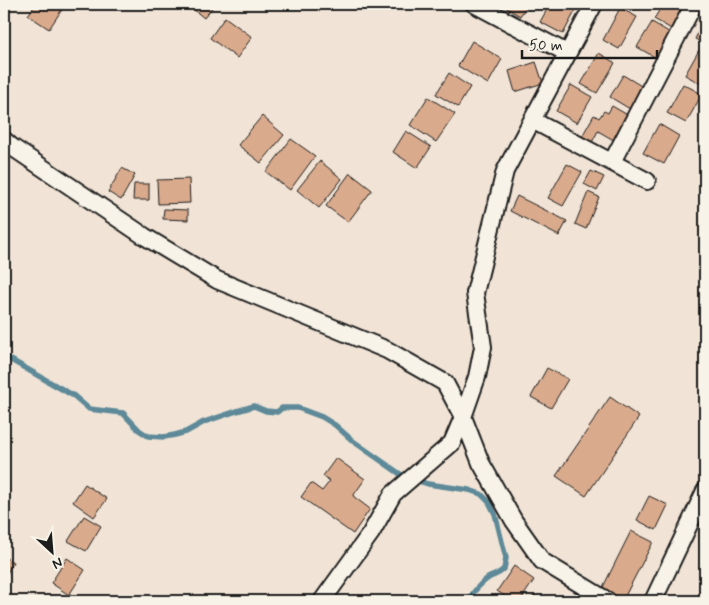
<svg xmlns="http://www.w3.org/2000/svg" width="709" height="605" viewBox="0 0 709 605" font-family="Mynerve,sans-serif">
<rect width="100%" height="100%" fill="#f1e4d6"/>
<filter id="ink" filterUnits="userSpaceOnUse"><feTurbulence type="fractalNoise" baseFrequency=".02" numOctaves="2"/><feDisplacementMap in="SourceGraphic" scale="10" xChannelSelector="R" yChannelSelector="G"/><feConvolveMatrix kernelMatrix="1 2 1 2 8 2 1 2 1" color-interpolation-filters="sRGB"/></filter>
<g filter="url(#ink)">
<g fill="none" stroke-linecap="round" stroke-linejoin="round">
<path stroke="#5d8998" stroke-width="5.5" d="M4,356L74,396L89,409L123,413L139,430L148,436L164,437L175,435L186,432L204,422L237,411L254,406L266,411L277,412L282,408H298L322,417L335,425L353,441L403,476L428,484L469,490L481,494L489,502L495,514L506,558L504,569C499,574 497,574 490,577C483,581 471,593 469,601"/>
</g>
<path fill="#daaa8c" stroke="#1c1c1c" d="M36,4H57L63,8L49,29L28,15Z
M187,4H215L204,18Z
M500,4H528L520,16Z
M550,4H579L563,34L540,22Z
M663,4H677L687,9L675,31L654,19Z
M620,8L637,17L619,49L603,40Z
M225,17L252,37L237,58L210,38Z
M705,19V44L695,39Z
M652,22L672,34L658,59L637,47Z
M472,41L502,59L488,84L458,66Z
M699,50L705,54V86L685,75Z
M599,53L615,63L597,93L581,84Z
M536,62L543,83L515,92L509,71Z
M449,73L470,87L458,107L436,94Z
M623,75L643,87L630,109L610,97Z
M683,84L702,94L686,123L667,113Z
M571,85L592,97L577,123L556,111Z
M428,97L455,114L436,142L410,125Z
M612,106L631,117L617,142L598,131L591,144L581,138L594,115L599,118L604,111L608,113Z
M262,116L284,135L261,163L238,145Z
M659,124L679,136L664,164L643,153Z
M406,131L431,147L417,168L393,152Z
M291,139L315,156L290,190L266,172Z
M320,161L342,179L319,208L297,190Z
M567,164L582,172L563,206L548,198Z
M122,168L135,175L121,200L108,192Z
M591,171L604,177L597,191L584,184Z
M350,173L372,190L348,222L326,206Z
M189,179L190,203L158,204L157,180Z
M134,184H149V200H133Z
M588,192L599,197L586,229L575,224Z
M517,196L567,221L559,236L510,211Z
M164,209L188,210V220L163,219Z
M547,368L568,379L551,408L531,397Z
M610,397L639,417L586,496L556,476Z
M336,458L365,479L353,496L370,509L353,534L301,497L311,483L322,491L330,481L323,476Z
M85,484L107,499L94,517L73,502Z
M649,496L668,505L656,530L637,520Z
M84,516L101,526L86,551L68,541Z
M631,531L653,542L623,600L602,589Z
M4,557L13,562L4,579Z
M67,558L85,570L69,595L51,583Z
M514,566L534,580L520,601H512L497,591Z
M534,595L542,601H530Z
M51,596L57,601H48Z"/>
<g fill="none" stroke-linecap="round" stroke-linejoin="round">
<defs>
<path id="street" d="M474,4L567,53
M532,120L647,181
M4,140L12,147L144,236L217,280L387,350L445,383L463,417L481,463L514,521L542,561L608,601
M612,162L694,4
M322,601L371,533L393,494L452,443L463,417L477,377L483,347L475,293L505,171L594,4
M653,601L705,491"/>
</defs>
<use href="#street" stroke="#1c1c1c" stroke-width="20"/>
<use href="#street" stroke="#f7f3e8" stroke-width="16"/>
</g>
</g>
<rect width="709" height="605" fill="none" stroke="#f7f3e8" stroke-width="20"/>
<rect x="10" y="10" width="689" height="585" fill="none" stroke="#1c1c1c" stroke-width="2" filter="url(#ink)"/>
<g transform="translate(52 552) rotate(154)" stroke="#f7f3e8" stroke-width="4" paint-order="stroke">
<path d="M0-4L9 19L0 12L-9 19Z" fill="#1c1c1c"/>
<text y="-8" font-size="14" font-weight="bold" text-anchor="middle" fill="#1c1c1c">N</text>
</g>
<path d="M522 50v8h135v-8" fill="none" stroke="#1c1c1c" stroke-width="2.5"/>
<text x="529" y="50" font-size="15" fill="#1c1c1c" stroke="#f7f3e8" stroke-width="4" paint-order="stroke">50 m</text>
</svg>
